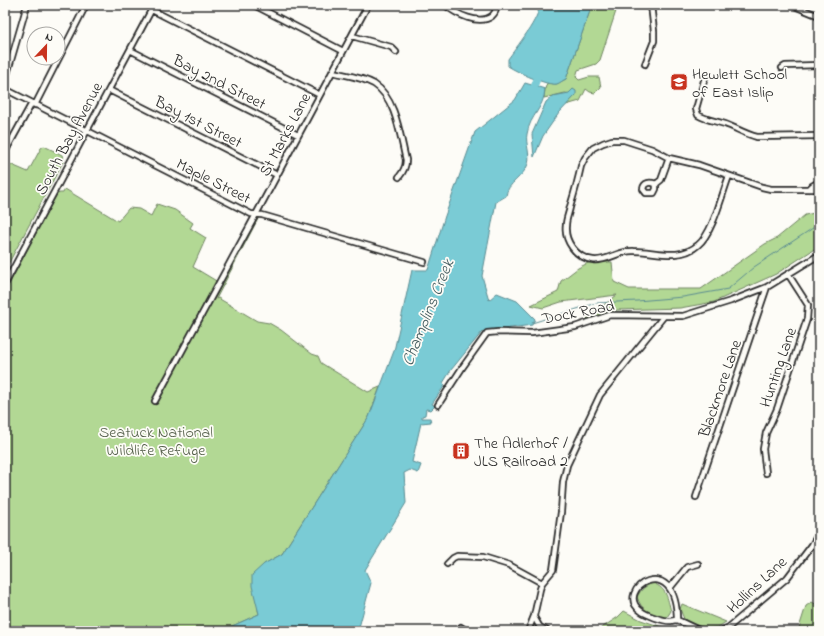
<svg xmlns="http://www.w3.org/2000/svg" width="824" height="636" viewBox="0 0 824 636" font-family="'Indie Flower',sans-serif">
<rect width="100%" height="100%" fill="#fdfcf7"/>
<filter id="ink" filterUnits="userSpaceOnUse"><feTurbulence type="fractalNoise" baseFrequency=".025" numOctaves="2"/><feDisplacementMap in="SourceGraphic" scale="8" xChannelSelector="R" yChannelSelector="G"/><feConvolveMatrix kernelMatrix="1 2 1 2 8 2 1 2 1" color-interpolation-filters="sRGB"/></filter>
<g filter="url(#ink)">
<path fill="#b2d894" stroke="#6e8260" d="M592,5H618L600,60L596,64L578,70L576,77L579,80L589,77H599L601,87L595,93L590,92L586,89L580,101L566,105L576,95L565,93L544,98L545,89L547,83L556,84L566,79Z
M44,146L62,155L64,160L5,270V162L28,172L41,148Z
M65,189L118,221L129,208L139,209L151,216L157,204L175,210L193,223L190,228L206,238L193,267L218,282L255,216L260,215L216,299L218,298L257,321L269,323L281,330L312,354L318,356L321,363L368,392L380,387L369,417L282,554L264,564L258,610L259,614L230,627L227,631H5V292L57,194L60,193H63Z
M819,212V246L776,274L714,302L680,308L616,310L586,319L617,295L561,302L543,308L531,305L558,292L561,281L578,268L590,262H612L614,282L629,289H701L765,244L777,238L805,215Z
M653,583C667,589 667,597 671,611L667,617C653,618 641,610 637,597C641,589 645,586 653,583Z
M812,602L819,606V631H798L806,606Z
M682,604L726,622L718,627L707,629L692,625L684,619L680,609Z
M624,611L641,620L674,631H600V629L618,617Z"/>
<path fill="#7acbd5" stroke="#5a8b91" d="M539,5H592L566,79C563,80 560,83 557,84C547,86 517,72 508,66V59C515,49 541,17 539,5Z
M525,83L545,89C544,109 530,115 527,134C525,143 531,155 528,164C524,177 507,183 506,196L496,202L482,276L489,300L497,293L517,301L535,319L532,325L482,332L451,370L443,383L445,385L432,404L435,406L431,410L426,409L425,415L422,416V418H430L431,422L421,423L412,462L421,465L418,473L410,470L404,473L406,503L365,570L371,583L358,631H227L230,627L259,614L252,586V575L264,564L282,554L369,417L394,351L412,270H428L445,216L475,132L515,100Z
M573,89L576,91V95L559,113L543,136L534,157L532,134L546,102L553,96L569,93Z"/>
<g fill="none" stroke-linecap="round" stroke-linejoin="round">
<path stroke="#5a8b91" stroke-width="1" d="M532,323L596,303L637,301L683,297L728,289L754,267L819,224"/>
<path stroke="#7acbd5" stroke-width="7" d="M531,95L540,71"/>
<defs>
<path id="minor" d="M254,5L343,51
M445,5C456,14 479,26 492,16C495,13 497,10 496,5
M792,5L819,16
M152,10L320,95
M352,36L391,47L396,52
M130,50L298,135
M645,64L654,41V31L651,5
M782,68L785,66L819,65
M332,72C345,75 362,77 374,84C396,98 400,136 406,160C406,167 404,171 399,177
M705,77L696,109L698,115C706,120 716,121 725,124C736,128 745,134 757,137L819,136
M5,81L27,5
M5,89L251,214L262,215L424,262
M109,90L277,175
M35,105L86,5
M5,152L32,103
M729,176C722,194 713,233 698,245C680,261 655,251 634,251C619,250 607,262 593,260C576,258 564,241 566,225C566,219 569,213 570,207C574,194 578,180 581,166L585,158L593,148L603,143L612,140H624L652,149L669,158L699,165L762,187L771,189H819
M656,184C650,182 644,182 643,189L646,193H654L656,189V184L661,180L669,158
M809,189L812,186L819,182
M5,284L154,5
M155,401L260,207L368,5
M438,405L462,368L487,333L498,332L532,333L575,327L610,315L683,316L731,301L767,287L819,255
M766,473L763,449L766,433L777,409L807,319L808,305L788,274
M696,497L767,287
M447,564L453,558L457,556L483,557L509,565L542,583
M670,588L687,567L698,564
M534,617L542,631
M677,620C677,549 612,590 641,611C646,615 663,621 670,621C672,621 674,620 676,620C681,621 695,629 702,631
M461,627L467,631
M540,627L548,631
M528,631L534,616L540,589L542,583L553,570L561,512L563,482L567,465L600,395L664,316
M721,631L729,627L787,578L812,545L819,533"/>
</defs>
<use href="#minor" stroke="#2b2b2b" stroke-width="8"/>
<use href="#minor" stroke="#fdfcf7" stroke-width="4.5"/>
</g>
</g>
<defs>
<symbol id="school-square" viewBox="-11 -11 22 22"><rect x="-9" y="-9" width="18" height="18" rx="4" fill="#c8321e" stroke="#fdfcf7"/><path d="M0-5L7-2L0 1L-7-2ZM-4 1L0 2.5L4 1V4Q0 6-4 4Z" fill="#fff"/></symbol>
<symbol id="building-square" viewBox="-11 -11 22 22"><rect x="-9" y="-9" width="18" height="18" rx="4" fill="#c8321e" stroke="#fdfcf7"/><path d="M-4-6H4V6H1V3H-1V6H-4ZM-2.5-4.3h1.7v1.8h-1.7ZM.8-4.3h1.7v1.8H.8ZM-2.5-1h1.7V.8h-1.7ZM.8-1h1.7V.8H.8Z" fill="#fff"/></symbol>
</defs>
<g fill-rule="evenodd">
<use href="#school-square" x="669" y="72" width="20" height="20"/>
<use href="#building-square" x="451" y="441" width="20" height="20"/>
</g>
<g text-anchor="middle" stroke-width="3.5" stroke-linejoin="round" paint-order="stroke">
<g font-size="16" fill="#2b2b2b" stroke="#fdfcf7" text-anchor="start">
<text x="692" y="79">Hewlett School<tspan x="692" dy="18">of East Islip</tspan></text>
<text x="474" y="448">The Adlerhof /<tspan x="474" dy="18">JLS Railroad 2</tspan></text>
</g>
<g font-size="16" fill="#2b2b2b" stroke="#fdfcf7">
<text transform="translate(220 81) rotate(27)" y="6">Bay 2nd Street</text>
<text transform="translate(199 121) rotate(27)" y="6">Bay 1st Street</text>
<text transform="translate(284 134) rotate(-62)" y="6">St Marks Lane</text>
<text transform="translate(68 138) rotate(-62)" y="6">South Bay Avenue</text>
<text transform="translate(214 180) rotate(27)" y="6">Maple Street</text>
<text transform="translate(578 311) rotate(-11)" y="6">Dock Road</text>
<text transform="translate(777 367) rotate(-71)" y="6">Hunting Lane</text>
<text transform="translate(719 388) rotate(-71)" y="6">Blackmore Lane</text>
<text transform="translate(756 584) rotate(-43)" y="6">Hollins Lane</text>
</g>
<g font-size="16" fill="#545f4a" stroke="#fdfcf7">
<text x="156" y="437">Seatuck National<tspan x="156" dy="18">Wildlife Refuge</tspan></text>
</g>
<g font-size="17" font-style="italic" fill="#435b5e" stroke="#fdfcf7">
<text transform="translate(427 312) rotate(-68)" y="6">Champlins Creek</text>
</g>
</g>
<rect width="824" height="636" fill="none" stroke="#fdfcf7" stroke-width="20"/>
<rect x="10" y="10" width="804" height="616" fill="none" stroke="#2b2b2b" stroke-width="1.5" filter="url(#ink)"/>
<g transform="translate(46 46) rotate(22)"><circle r="19" fill="#fdfcf7" stroke="#a9a8a5"/>
<path d="M0-3L7 15L0 10L-7 15Z" fill="#c8321e"/>
<text y="-6" font-size="11" font-weight="bold" text-anchor="middle" fill="#2b2b2b">N</text>
</g>
</svg>
